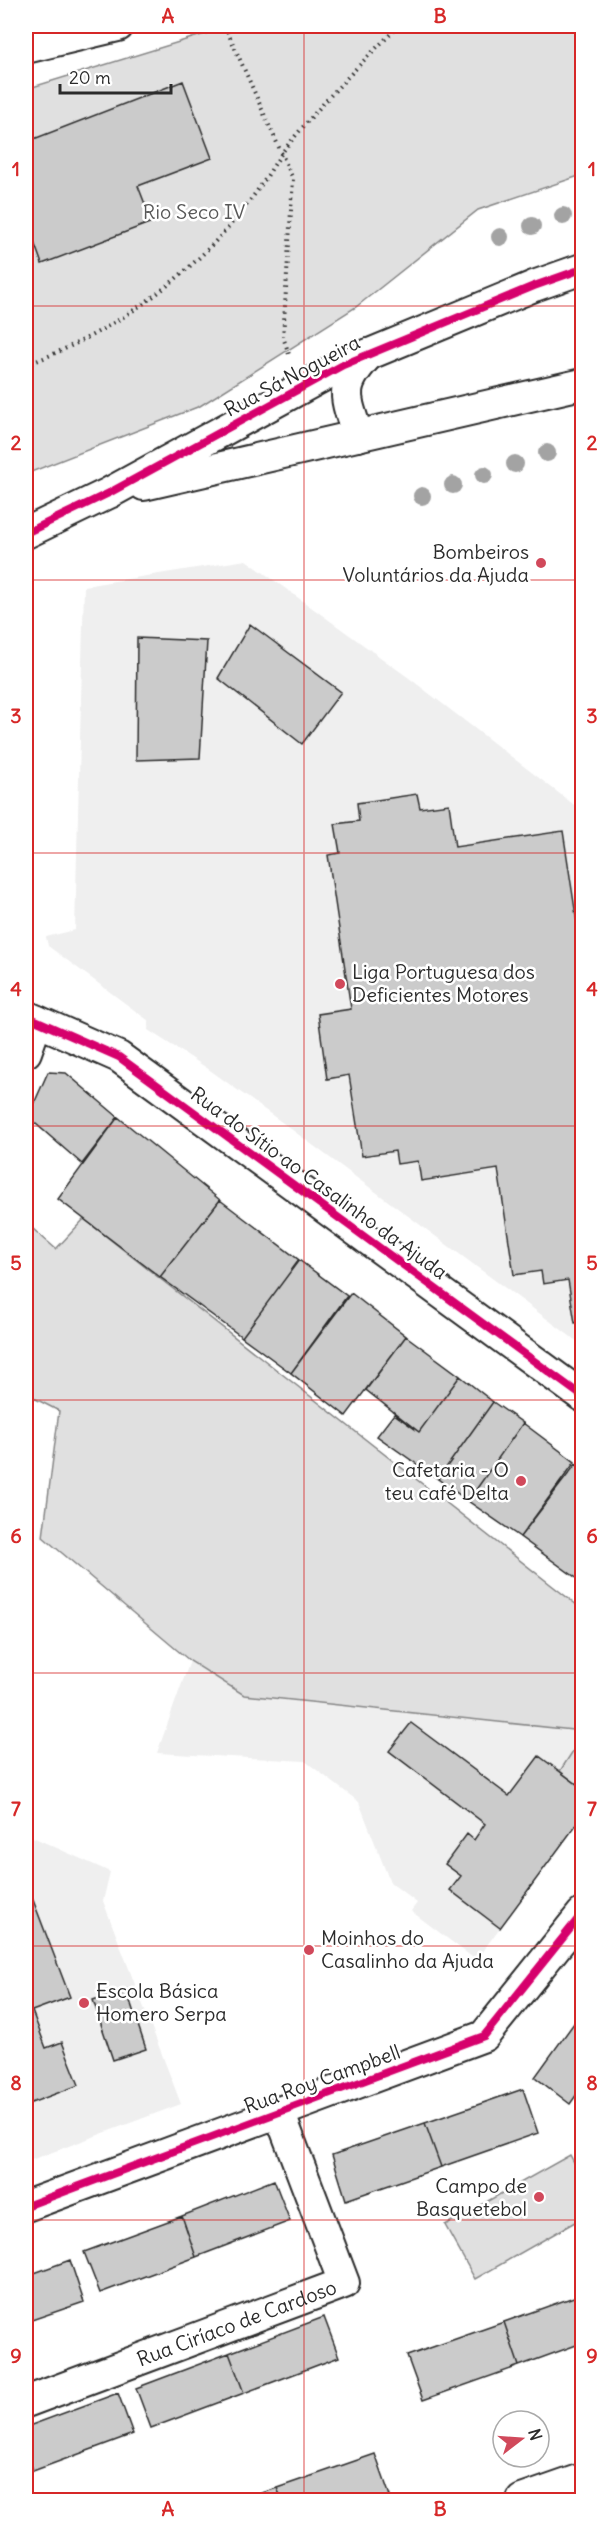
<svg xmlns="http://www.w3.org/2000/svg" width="608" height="2526" viewBox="0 0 608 2526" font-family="Delius,sans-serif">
<rect width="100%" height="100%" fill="#fff"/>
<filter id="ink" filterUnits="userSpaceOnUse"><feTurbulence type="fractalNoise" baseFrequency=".0167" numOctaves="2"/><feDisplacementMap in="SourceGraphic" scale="12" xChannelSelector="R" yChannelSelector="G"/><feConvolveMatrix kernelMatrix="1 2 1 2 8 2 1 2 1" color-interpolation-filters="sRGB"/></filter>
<g filter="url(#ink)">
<path fill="#efefef" d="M246,560L409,678L582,811V1345L287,1126L207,1068L148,1030L149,1021L48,946L46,937L75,930L84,586Z
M190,1661L244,1695L582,1731V1737L560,1771L582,1788V1817L476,1960L411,1911L417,1903L390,1882L359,1802L305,1761L157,1753Z
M26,1834L110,1872L103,1901L181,2104L26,2162Z"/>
<path fill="#e0e0e0" stroke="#868686" stroke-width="1.5" d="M231,26H582V175L478,210L356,307L200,406L26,474V89Z
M84,1219L582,1609V1731L244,1695L190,1661L43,1537L59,1411L26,1394V1223L56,1249Z
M582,1737V1788L560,1771Z
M570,2155L582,2177V2218L475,2279L445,2225Z"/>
<path fill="#cbcbcb" stroke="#2b2b2b" stroke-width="1.5" d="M183,81L212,158L138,186L152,222L42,264L26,220V142Z
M250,624L341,692L302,744L218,678Z
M137,638L207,641L200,758L136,760Z
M417,794L420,808L449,804L455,847L563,831L578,929L582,928V1322L575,1323L568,1280L543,1284L541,1271L514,1275L498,1169L421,1181L418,1161L397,1164L395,1151L362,1156L349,1075L327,1079L318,1014L351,1009L328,855L340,853L335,824L359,821L357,803Z
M48,1072L66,1073L118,1117L82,1164L28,1117Z
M118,1117L220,1200L160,1277L58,1199Z
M220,1200L299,1260L242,1337L160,1277Z
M299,1260L347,1296L291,1373L242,1337Z
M351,1293L406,1336L346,1416L291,1373Z
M406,1336L460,1376L419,1432L366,1390Z
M460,1376L493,1402L438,1479L377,1436L394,1414L419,1432Z
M493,1402L523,1423L468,1501L438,1479Z
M523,1423L575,1462L520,1537L468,1501Z
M576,1464L582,1469V1582L520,1537Z
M411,1723L509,1796L539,1756L582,1788V1817L500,1928L450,1890L461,1876L445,1864L467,1834L474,1840L485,1824L389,1751Z
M33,1900L70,1997L32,2011L46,2048L62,2042L79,2085L26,2105V1903Z
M126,1989L146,2049L113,2060L93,2000Z
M582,2012V2087L570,2104L535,2077Z
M523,2089L538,2133L441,2167L425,2123Z
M425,2123L441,2167L346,2200L332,2155Z
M274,2180L290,2221L196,2257L182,2216Z
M182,2216L196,2257L100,2293L84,2252Z
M70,2260L84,2302L26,2322V2276Z
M582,2294V2343L519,2366L504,2322Z
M324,2317L339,2357L244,2393L229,2353Z
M504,2322L519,2366L423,2400L407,2356Z
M229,2353L244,2393L151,2428L136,2388Z
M118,2393L133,2434L33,2471L26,2449V2427Z
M26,2449L33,2471L26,2474Z
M375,2454L390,2496L377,2500H282L277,2488Z
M277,2488L282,2500H241Z"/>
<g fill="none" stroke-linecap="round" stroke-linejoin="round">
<defs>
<g id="street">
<path d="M26,48L118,26"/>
<path d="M358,436C345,396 338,387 369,354"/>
<path d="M144,485L582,384"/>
<path d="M26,533L109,493L343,365L534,286L582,269"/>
<path d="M26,1016L119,1057L582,1396"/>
<path d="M26,1052L37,1021"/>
<path d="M26,2206L484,2036L582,1914"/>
<path id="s1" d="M26,2402L344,2283L279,2112"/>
<path d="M522,2500L582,2479"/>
</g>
</defs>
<use href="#street" stroke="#2b2b2b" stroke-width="34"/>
<path stroke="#2b2b2b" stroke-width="4" stroke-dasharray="1.5 4.5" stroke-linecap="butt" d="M225,26L293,179L283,337L290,357
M26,365C93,340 155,302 206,251C225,232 243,211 259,188C268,176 275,162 284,150C319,106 358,65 399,26"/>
<use href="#street" stroke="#fff" stroke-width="30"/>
<defs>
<path id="cycleway" d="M26,533L109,493L343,365L534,286L582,269
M26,1016L119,1057L582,1396
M26,2206L484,2036L582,1914"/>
</defs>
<use href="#cycleway" stroke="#fff" stroke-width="11"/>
<use href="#cycleway" stroke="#d6006c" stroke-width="8"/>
</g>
<g fill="#a3a3a3">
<circle cx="563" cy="216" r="9"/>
<circle cx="532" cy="226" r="9"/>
<circle cx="500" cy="237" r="9"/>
<circle cx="547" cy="453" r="9"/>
<circle cx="515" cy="464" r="9"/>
<circle cx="484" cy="475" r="9"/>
<circle cx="453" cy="485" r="9"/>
<circle cx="422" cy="496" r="9"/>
</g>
</g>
<path fill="none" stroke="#d62828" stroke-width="1.5" stroke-opacity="0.55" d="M304,26V2500M26,306H582M26,580H582M26,853H582M26,1126H582M26,1400H582M26,1673H582M26,1946H582M26,2220H582"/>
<g fill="#d1495b" stroke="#fff" stroke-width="2">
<circle cx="541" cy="563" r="6"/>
<circle cx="340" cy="984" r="6"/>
<circle cx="521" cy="1481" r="6"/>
<circle cx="309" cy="1950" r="6"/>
<circle cx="84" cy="2003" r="6"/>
<circle cx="539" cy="2197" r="6"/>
</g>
<g text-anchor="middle" stroke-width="5" stroke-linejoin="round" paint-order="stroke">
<g font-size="20" fill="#585858" stroke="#fff">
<text x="194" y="219">Rio Seco IV</text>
</g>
<g font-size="20" fill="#2b2b2b" stroke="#fff">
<text transform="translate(292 376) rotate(-28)" y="7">Rua Sá Nogueira</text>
<text transform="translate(319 1183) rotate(36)" y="7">Rua do Sítio ao Casalinho da Ajuda</text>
<text transform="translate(322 2079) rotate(-20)" y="7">Rua Roy Campbell</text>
<text dy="7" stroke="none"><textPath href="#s1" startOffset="225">Rua Ciríaco de Cardoso</textPath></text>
</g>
<g font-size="20" fill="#2b2b2b" stroke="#fff" text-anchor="end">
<text x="529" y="559">Bombeiros<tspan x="529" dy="23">Voluntários da Ajuda</tspan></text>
<text x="352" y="979" text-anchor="start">Liga Portuguesa dos<tspan x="352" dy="23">Deficientes Motores</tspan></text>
<text x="509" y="1477">Cafetaria - O<tspan x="509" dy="23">teu café Delta</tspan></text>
<text x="321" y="1945" text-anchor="start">Moinhos do<tspan x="321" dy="23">Casalinho da Ajuda</tspan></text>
<text x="96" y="1998" text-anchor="start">Escola Básica<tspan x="96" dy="23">Homero Serpa</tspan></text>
<text x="527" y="2193">Campo de<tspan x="527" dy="23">Basquetebol</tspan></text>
</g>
</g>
<rect width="608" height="2526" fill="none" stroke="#fff" stroke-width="66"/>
<g transform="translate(521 2439) rotate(73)"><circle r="28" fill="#ffffff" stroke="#aaaaaa" stroke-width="1.5"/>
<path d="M0-4.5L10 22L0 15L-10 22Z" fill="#d1495b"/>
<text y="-9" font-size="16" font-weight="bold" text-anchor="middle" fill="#2b2b2b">N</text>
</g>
<path d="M60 84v9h111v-9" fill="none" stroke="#2b2b2b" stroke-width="3"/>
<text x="69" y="84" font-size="18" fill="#2b2b2b" stroke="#ffffff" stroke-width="4.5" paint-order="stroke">20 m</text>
<rect x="33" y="33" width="542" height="2460" fill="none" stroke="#d62828" stroke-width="2"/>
<g font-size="20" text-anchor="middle" font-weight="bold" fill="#d62828">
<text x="168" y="23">A</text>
<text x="440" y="23">B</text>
<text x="16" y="176">1</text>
<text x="592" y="176">1</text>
<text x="16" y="450">2</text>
<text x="592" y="450">2</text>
<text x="16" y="723">3</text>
<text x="592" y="723">3</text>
<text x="16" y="996">4</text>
<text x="592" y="996">4</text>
<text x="16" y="1270">5</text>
<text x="592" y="1270">5</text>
<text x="16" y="1543">6</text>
<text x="592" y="1543">6</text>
<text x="16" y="1816">7</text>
<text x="592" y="1816">7</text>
<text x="16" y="2090">8</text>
<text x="592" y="2090">8</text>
<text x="16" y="2363">9</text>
<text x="592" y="2363">9</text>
<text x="168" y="2516">A</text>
<text x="440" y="2516">B</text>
</g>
</svg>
